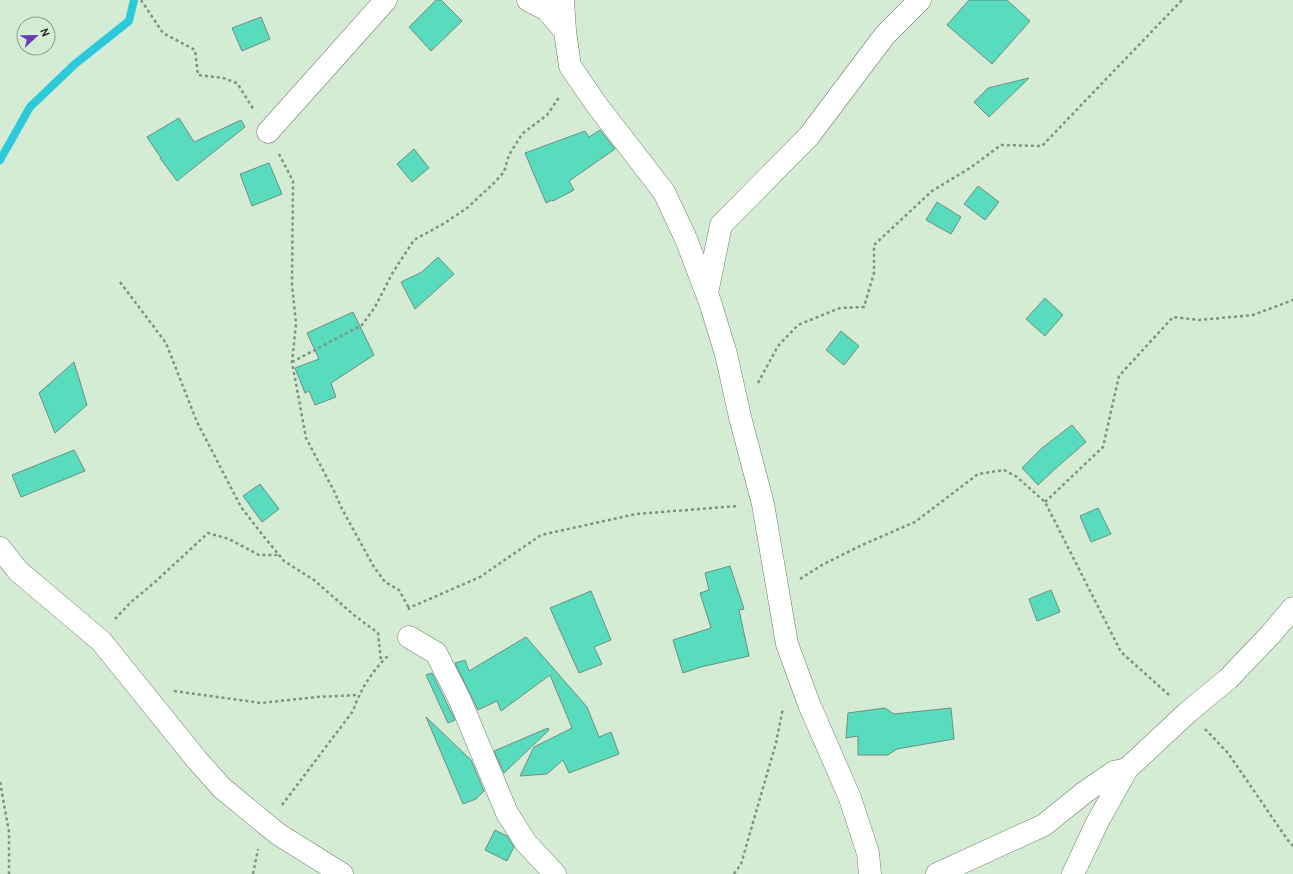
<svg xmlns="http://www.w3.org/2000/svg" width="1293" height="874" viewBox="0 0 1293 874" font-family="Cabin,sans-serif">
<rect width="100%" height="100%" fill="#d4ecd3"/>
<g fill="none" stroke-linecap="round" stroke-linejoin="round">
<path stroke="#2cc9da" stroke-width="8" d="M0,160L30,107L75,64L129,21L134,0"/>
</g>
<path fill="#59dcbe" stroke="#6c8e84" d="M436,0H441L462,21L431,51L409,27Z
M969,0H1007L1030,21L992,64L947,25Z
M261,17L270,39L242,51L232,28Z
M1029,78L989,117L974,102L988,88Z
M179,118L194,142L241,120L245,127L177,181L160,158H161L147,137Z
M600,130L615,149L569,181L574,190L553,201L552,200L546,203L525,153L585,131L589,137Z
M414,149L429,168L412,182L397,164Z
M269,163L282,194L252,206L240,174Z
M978,186L999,202L985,220L964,204Z
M937,202L961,217L951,234L926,220Z
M438,257L454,274L415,309L401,282L422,272Z
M1045,298L1063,315L1045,336L1026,319Z
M353,312L374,355L331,383L336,397L315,405L309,391L305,393L295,368L319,359L307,333Z
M841,331L859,346L844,365L826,350Z
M74,362L87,405L55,433L39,393Z
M1072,425L1086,442L1055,469L1038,485L1022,468L1042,448Z
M74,450L85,471L21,497L12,475Z
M260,484L279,509L262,522L243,496Z
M1098,508L1111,534L1091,542L1080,516Z
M730,566L744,609L739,610L749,656L701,667L683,673L673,640L711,628L700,593L709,590L705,573Z
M1051,590L1060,612L1037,621L1029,599Z
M591,591L611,640L594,647L602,664L579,673L550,608Z
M526,637L587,707L599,737L611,732L619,754L569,773L563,760L547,774L520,776L534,747L572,728L550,675L501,711L497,701L478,710L455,663L465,660L469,671Z
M432,673L455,720L448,723L426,675Z
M885,708L894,714L951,708L954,739L897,749L888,755H858V736L846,738L848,713Z
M426,717L471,760L484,791L476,799L463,804Z
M548,728L549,730L504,773L494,751Z
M495,830L507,836L514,847L507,861L485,850Z"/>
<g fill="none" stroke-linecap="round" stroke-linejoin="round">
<defs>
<path id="street" d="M528,0L547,10L565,31
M563,0L565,31L570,66L596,104L664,192L686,239L710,302L726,354L740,417L763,504L787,644L809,704L850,798L868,853L870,874
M268,132L386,0
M707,293L721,225L809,136L885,35L920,0
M0,548L18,571L101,641L197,760L222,788L278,834L342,874
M409,637L436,653L459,698L507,813L526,843L555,874
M937,874L1044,825L1085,792L1114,772L1127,769
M1073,874L1097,823L1127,769L1188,712L1228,679L1270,635L1293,608"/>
</defs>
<use href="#street" stroke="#6b806a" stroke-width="23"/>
<path stroke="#819180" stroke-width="2.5" stroke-dasharray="3 3" stroke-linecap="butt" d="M141,0L163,33L195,50L198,75L223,78L237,83L254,110
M279,154L293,181L292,284L296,324L292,362L306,438L334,491L342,509L374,567L385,582L399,590L409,608
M120,282L166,343L197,422L241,507L261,533L284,561L314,580L355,616L378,633L381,661
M292,362L362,325L375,307L393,272L414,240L443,224L467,208L493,184L504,172L509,155L522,134L547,115L560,96
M758,383L778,346L798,325L840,308L864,307L874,273V245L932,191L970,168L1001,145L1042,146L1182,0
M1045,502L1103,447L1119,376L1173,317L1199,320L1253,315L1293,300
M800,579L822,565L862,545L915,522L978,474L1004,470L1017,477L1045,502L1121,652L1169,695
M409,610V608L480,577L541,535L636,514L738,506
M115,619L131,602L155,582L208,533L229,539L259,555H279
M174,691L261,703L317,697L358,695
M1205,729L1228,753L1287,839L1293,846
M0,782L9,832V874
M282,805L353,711C360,690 373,669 390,654
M253,874L258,849
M734,874L741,864L776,743L783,708"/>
<use href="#street" stroke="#fff" stroke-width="22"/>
</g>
<g transform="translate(36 36) rotate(68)"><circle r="19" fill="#d4ecd3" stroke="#8c9d8b"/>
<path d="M0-3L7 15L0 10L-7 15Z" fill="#6d3bb3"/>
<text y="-6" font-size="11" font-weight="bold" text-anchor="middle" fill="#1f271e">N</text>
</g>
</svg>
